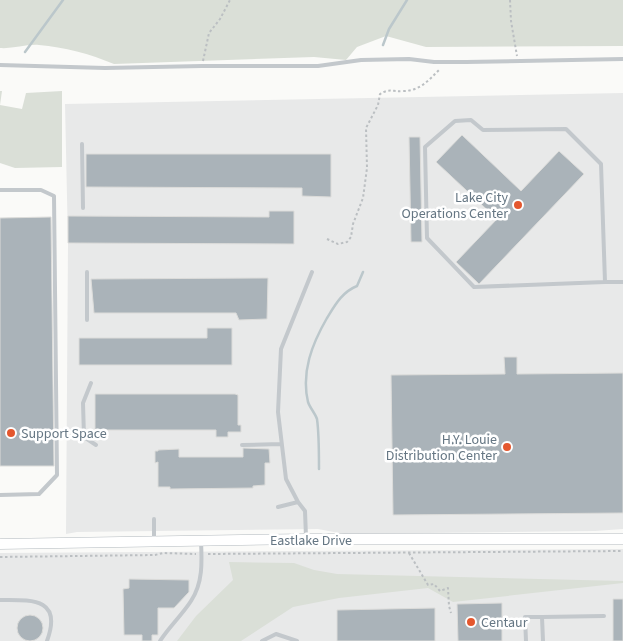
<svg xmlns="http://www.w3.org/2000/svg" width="623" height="641" viewBox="0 0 623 641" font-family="'Source Sans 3',sans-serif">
<rect width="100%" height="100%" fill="#fafaf8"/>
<path fill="#e8e9e9" d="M623,93V529L595,531L344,534L318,529L77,532L66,534L68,243L65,104Z
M623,549V641H0V553Z"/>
<path fill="#dadfd7" d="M0,0H623V46L426,47L386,36L357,47L346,60L314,57L114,64C90,54 64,47 39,45C26,44 13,49 0,48Z
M0,91H2L0,105L22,109L26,93L62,91V167L15,168L0,163Z
M229,562L294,563L314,570L337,574L623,581V583L453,602L428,588L339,598L293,607L241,641H177L196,616L233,580Z"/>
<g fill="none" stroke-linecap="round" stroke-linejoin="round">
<path stroke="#bbc7cb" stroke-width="2.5" d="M383,45L389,29L407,0
M25,52L63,0
M319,469C319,455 319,433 317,419C315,413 310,408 308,402C301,372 312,344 327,318C335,305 342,292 357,286L363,272"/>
</g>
<path fill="#aab3b9" stroke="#dcdcda" d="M462,135L521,191L559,151L584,174L479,284L456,262L497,219L436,162Z
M409,137H420L422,242H411Z
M86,154H331V197L302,196V188L86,187Z
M269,211H294V244L68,243V216L269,217Z
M51,217L54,466H0V218Z
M268,278L267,319L239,320L236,313H94L91,279Z
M207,328H232V365H79V338H207Z
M504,357H517V374L623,373V513L393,515L391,375L505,374Z
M95,394H235L238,395V425H241V432H228V437H216V430H95Z
M243,448L269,449L270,463H265V485L253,486V488L170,489V487H158V462L155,463V451H158V450L179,449V457H243Z
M129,579L189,580V592L174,608H158V635H152V641H142V635H124L123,589L129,588Z
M613,599H623V641H613Z
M502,603V641H458L457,604Z
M435,608V641H337V610Z
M17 628a13 13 0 1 1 26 0a13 13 0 1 1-26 0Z"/>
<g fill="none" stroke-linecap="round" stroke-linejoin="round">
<defs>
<path id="secondary" d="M0,544L306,539H623"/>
</defs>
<use href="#secondary" stroke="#b3babf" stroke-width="11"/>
<path stroke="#bbbfc2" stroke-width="2" stroke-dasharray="2.5 2.5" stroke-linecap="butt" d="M510,0L511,21L517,56
M203,61L209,33L220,19L230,0
M327,239L338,244L347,242L351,237L353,224L363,198L367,168L366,128L378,105L380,94C390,88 392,92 403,91C420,91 429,80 440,69
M409,553L428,585L434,584L440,591L448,588L449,606L451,613
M208,554L623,551
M0,557L155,555L163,553L196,554"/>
<path stroke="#c3c8cc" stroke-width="4" d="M0,65L105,68L202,66H318L361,60L409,59L434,62H466L623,59
M471,120L483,130L566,129L601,164L605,282L474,287L427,238L425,147L455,121Z
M82,144L83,208
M0,190H41L54,196L57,475L39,494L0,495
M87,272V320
M605,282H623
M91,383L83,403L84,437L96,445
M242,445L281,444
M278,507L298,502
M154,519V539
M306,537L305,511L298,502L286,479L278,412L281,349L312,272
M0,600C31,600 63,597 47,641
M160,641C169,627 182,615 191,601C203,583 202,562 201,541
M262,641L276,634L297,641
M526,641L525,617H542
M543,641L542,617L604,616"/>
<use href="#secondary" stroke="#fff" stroke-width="10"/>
</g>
<g fill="#e4572e" stroke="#fff" stroke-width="2">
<circle cx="518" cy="205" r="5"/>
<circle cx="11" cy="433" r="5"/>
<circle cx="507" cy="447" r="5"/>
<circle cx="471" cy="622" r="5"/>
</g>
<g text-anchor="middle" stroke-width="5" stroke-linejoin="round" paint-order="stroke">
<g font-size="14" fill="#657683" stroke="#fff" text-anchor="end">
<text x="508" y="202">Lake City<tspan x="508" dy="16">Operations Center</tspan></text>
<text x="21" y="438" text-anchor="start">Support Space</text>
<text x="497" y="444">H.Y. Louie<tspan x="497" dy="16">Distribution Center</tspan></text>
<text x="481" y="627" text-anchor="start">Centaur</text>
</g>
<g font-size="14" fill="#657683" stroke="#fff">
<text x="311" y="545">Eastlake Drive</text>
</g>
</g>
</svg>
